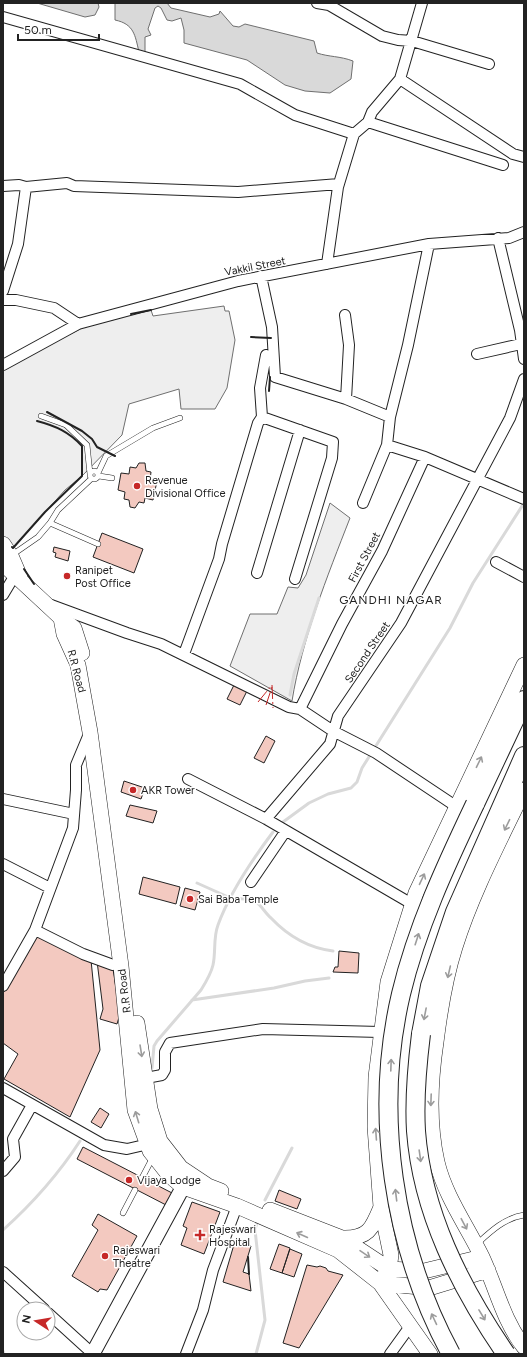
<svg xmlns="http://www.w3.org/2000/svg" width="527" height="1357" viewBox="0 0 527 1357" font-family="Figtree,sans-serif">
<rect width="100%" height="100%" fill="#fff"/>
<path fill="#eee" stroke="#6f6f6f" d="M224,306L225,311H229L235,340L227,388L215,409H181L179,389L129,404L122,435L82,476L65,490L13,548L3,538V368L94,322L151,310L153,316Z
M330,503L350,518C327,577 302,639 292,701L230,666L250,614H277L288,587L298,588L306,575Z"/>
<path fill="#d9d9d9" stroke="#6f6f6f" d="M37,3H98L99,7L95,15L85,17Z
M115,3H167L171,8L210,17L219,14L220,11L233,26L239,27L245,24L314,41L317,53C329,57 340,56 353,61L351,79L330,93L305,91L285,85L247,60L184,43V30L181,18L172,21L167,20L161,8L158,6L155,8L148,29L151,35L145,37V52H139C135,35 134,24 115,20Z"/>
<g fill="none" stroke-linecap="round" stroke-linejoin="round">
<path stroke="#d9d9d9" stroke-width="3" d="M290,695L294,674L319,598
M283,822L309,803L328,794L351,788L357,782L362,768L450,628L473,583L524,503
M197,883L226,896
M231,899C239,899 250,897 256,902C261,905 266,914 271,918C288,936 309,948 333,951
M192,1000L274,988L305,981L329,978
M152,1068L154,1046L157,1041L201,990C206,982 211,974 213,965C216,952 213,938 218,925C230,892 252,860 273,832
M265,1200L292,1148
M3,1230C33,1203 58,1175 80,1141
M3,1351L4,1354
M256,1354L265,1320L255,1230L257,1222"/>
</g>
<path fill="#f3c9c0" stroke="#222" d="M139,463H145L146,471L151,472L150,480L157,481L153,500L145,498L144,503L139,502L135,508L130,507L129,500L124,499L125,492L118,490L121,473L129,474L130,467L136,468Z
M102,533L143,549L134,573L93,557Z
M54,547L70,551L68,561L55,557L56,553L53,552Z
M235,683L248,689L240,705L227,699Z
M266,736L275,741L264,763L254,758Z
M124,781L145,788L141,799L121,792Z
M130,805L157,811L153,823L126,816Z
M143,877L180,887L176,904L139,894Z
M185,888L200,892L195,910L180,906Z
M36,933L91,960L100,1050L70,1117L4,1079L18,1054L3,1043V993Z
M339,951L359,953L358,973L333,972L335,967H338Z
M97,961L113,969L120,1014L117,1024L100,1019L103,1009Z
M100,1108L109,1114L101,1128L91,1122Z
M83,1147L174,1194L168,1206L77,1159Z
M279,1190L301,1199L297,1209L275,1201Z
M192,1202L220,1212L204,1254L181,1245L187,1228L183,1226Z
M98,1214L137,1236L107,1290L100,1289L98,1292L72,1276L98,1230L92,1225Z
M235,1241L251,1246L243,1272L249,1274L251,1291L223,1282Z
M279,1244L290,1248L282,1273L270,1269Z
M290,1249L302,1254L294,1277L282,1273Z
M307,1265L317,1267L320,1266L326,1268L328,1271L343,1275L299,1348L283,1343Z"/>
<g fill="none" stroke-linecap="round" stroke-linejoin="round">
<defs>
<path id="lane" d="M41,416L66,425L87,445L90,474
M90 475a4 4 0 1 1 8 0a4 4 0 1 1-8 0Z
M98,473L106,456L153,428L180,418
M99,476L112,478
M50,523L98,544
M12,555L38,537L50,523L58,510L91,479
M142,1178L153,1157
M123,1213L135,1190
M478,1243C491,1231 505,1218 524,1215"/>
<path id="street" d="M317,3L329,5L382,36L398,40L412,41L489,64
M3,17L240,84L295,115L354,134
M400,79L513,154L524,157
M368,122L503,165
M3,186L19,185L26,187L67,183L74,186L238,192L339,184
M498,238L520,330L524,359
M327,264L338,187L354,134L368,122L372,112L400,79L422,3
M261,276L272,327L275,377L346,399L390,417
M3,291L18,244L26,187
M3,300H16L54,308L78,324
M345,315L349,345L346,399
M477,354L521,344
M3,365L78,324L238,281L429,244L509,238L524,232
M262,417L333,442L332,458L295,579
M387,445L425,457L524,499
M363,503L387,445L390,417L408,345L429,244
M496,562L524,577
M257,573L300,430
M3,595L15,575
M51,605L127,633L161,644L289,707L300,709L333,731L376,753L457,807
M184,654L219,559L222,544L258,423L262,417L260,388L266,355
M300,709L342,624L382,551L425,457
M188,779L266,819L412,904
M3,799L74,814
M266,819L330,744L338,716L401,623L510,418L524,379
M3,864L50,888
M251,882L285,832
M35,930L83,954L113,965
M3,986L35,930L73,828L76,790V765L89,734
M146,1078L162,1075L165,1070V1052L170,1043L263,1029L380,1032
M3,1088L104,1145L127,1149L153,1143
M3,1171L15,1157L13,1139L32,1105
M3,1272L44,1309
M48,1313L93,1354
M186,1354L203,1310L213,1270L237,1206
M390,1354L411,1325"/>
<path id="secondary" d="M93,1353L183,1187"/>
<path id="primary" d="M3,544L11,556L20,577
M3,564L61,618L64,634L78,665L90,732L121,966L135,1110L150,1151L169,1175L183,1187L237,1206L338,1250L380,1283L430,1354
M61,618L74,628L82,653
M524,790C499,842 472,893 455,947C445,978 440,1010 436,1042C430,1082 428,1122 437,1162C445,1196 467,1226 482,1257C496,1287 503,1320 524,1347
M137,1023L150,1109L160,1141L181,1168L208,1186L221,1191
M270,1210L342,1238L389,1269L424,1271L482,1257
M342,1238C368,1239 372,1229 381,1207
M384,1276L389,1269L391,1255L381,1207L375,1127L376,1077L388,982L416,893L524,665
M380,1283L429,1288L488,1270"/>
<path id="highway" d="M475,804L524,700
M421,1034L430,986L455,912L524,756"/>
</defs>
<use href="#lane" stroke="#222" stroke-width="6"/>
<use href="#street" stroke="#222" stroke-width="12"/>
<use href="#secondary" stroke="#222" stroke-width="16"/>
<use href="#primary" stroke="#222" stroke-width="16"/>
<use href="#highway" stroke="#222" stroke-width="20"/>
<use href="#lane" stroke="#fff" stroke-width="5"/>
<use href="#street" stroke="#fff" stroke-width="10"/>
<use href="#secondary" stroke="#fff" stroke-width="14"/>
<use href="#primary" stroke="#fff" stroke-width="15"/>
<use href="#highway" stroke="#fff" stroke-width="18"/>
<defs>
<path id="highway-bridge" d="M421,1034C417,1066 414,1098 416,1131C422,1212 460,1287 506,1354
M451,1354C393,1247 373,1113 401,994C417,927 446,865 475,804"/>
</defs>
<use href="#highway-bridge" stroke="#222" stroke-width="20" stroke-linecap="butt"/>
<use href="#highway-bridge" stroke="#fff" stroke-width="18"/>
<path stroke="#222" stroke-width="2" d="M131,314L151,310
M251,337L271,338
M269,391L270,377
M47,412L82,431L92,439L97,447L115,456
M12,547L13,548L45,512L82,476V446C69,432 56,426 37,421
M24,569L34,584
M248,1257L249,1274"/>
<path stroke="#c62828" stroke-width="1" stroke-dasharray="14 3 2 3" stroke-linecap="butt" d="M272,685L273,708
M258,702L272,685
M266,705L272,687"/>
</g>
<defs><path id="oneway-shaft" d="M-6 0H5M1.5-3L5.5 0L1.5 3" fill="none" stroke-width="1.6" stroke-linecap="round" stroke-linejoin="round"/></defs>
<g stroke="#9c9c9c">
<use href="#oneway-shaft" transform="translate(479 762) rotate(-64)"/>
<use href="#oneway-shaft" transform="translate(507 825) rotate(116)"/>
<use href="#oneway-shaft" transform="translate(422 879) rotate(-65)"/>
<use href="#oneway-shaft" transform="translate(417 939) rotate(-72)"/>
<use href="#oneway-shaft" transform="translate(449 972) rotate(103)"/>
<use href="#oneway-shaft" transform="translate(425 1014) rotate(101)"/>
<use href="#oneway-shaft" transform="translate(141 1051) rotate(81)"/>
<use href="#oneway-shaft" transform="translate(391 1065) rotate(-88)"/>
<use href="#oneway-shaft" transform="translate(431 1100) rotate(92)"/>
<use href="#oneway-shaft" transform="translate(137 1117) rotate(-107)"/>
<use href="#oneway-shaft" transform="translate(376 1134) rotate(-94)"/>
<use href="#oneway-shaft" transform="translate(420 1156) rotate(82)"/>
<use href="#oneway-shaft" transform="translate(396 1195) rotate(-97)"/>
<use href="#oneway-shaft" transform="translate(464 1224) rotate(62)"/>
<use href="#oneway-shaft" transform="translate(302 1235) rotate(-156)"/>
<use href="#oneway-shaft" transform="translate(365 1254) rotate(34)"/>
<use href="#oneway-shaft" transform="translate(482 1315) rotate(59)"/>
<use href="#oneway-shaft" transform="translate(434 1319) rotate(-115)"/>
</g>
<g fill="#c62828" stroke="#fff" stroke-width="1.5">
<circle cx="137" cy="486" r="4"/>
<circle cx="67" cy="576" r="4"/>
<circle cx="133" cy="790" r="4"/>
<circle cx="190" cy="899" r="4"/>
<circle cx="129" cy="1180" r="4"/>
<path d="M198 1229h4v4h4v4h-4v4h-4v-4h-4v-4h4z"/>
<circle cx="105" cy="1256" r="4"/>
</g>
<g text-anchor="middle" stroke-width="3" stroke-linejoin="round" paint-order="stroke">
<g font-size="11" fill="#222" stroke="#fff">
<text transform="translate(255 266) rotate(-11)" y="4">Vakkil Street</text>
<text transform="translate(364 557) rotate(-62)" y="4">First Street</text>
<text transform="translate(367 652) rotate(-56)" y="4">Second Street</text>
<text transform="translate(77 671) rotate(75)" y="4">R.R Road</text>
<text transform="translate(124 991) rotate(-97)" y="4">R.R Road</text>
</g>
<g font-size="11" fill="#222" stroke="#fff" text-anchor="start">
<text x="145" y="484">Revenue<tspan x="145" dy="13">Divisional Office</tspan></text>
<text x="75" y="574">Ranipet<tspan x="75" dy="13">Post Office</tspan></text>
<text x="141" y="794">AKR Tower</text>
<text x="198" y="903">Sai Baba Temple</text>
<text x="137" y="1184">Vijaya Lodge</text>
<text x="209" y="1233">Rajeswari<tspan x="209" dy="13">Hospital</tspan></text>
<text x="113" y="1254">Rajeswari<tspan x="113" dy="13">Theatre</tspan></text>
</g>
<g font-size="12" letter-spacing="1" fill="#222" stroke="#fff">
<text x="391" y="604">GANDHI NAGAR</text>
</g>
</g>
<rect width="527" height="1357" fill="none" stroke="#222222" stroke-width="8"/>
<g transform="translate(36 1321) rotate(282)"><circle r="19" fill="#ffffff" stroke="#a7a7a7"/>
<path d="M0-3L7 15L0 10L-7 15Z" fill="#c62828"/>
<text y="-6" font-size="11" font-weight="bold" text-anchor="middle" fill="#222222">N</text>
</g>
<path d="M18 34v6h81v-6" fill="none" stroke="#222222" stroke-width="2"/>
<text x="24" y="34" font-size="12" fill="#222222" stroke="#ffffff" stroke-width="3" paint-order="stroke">50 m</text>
</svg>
